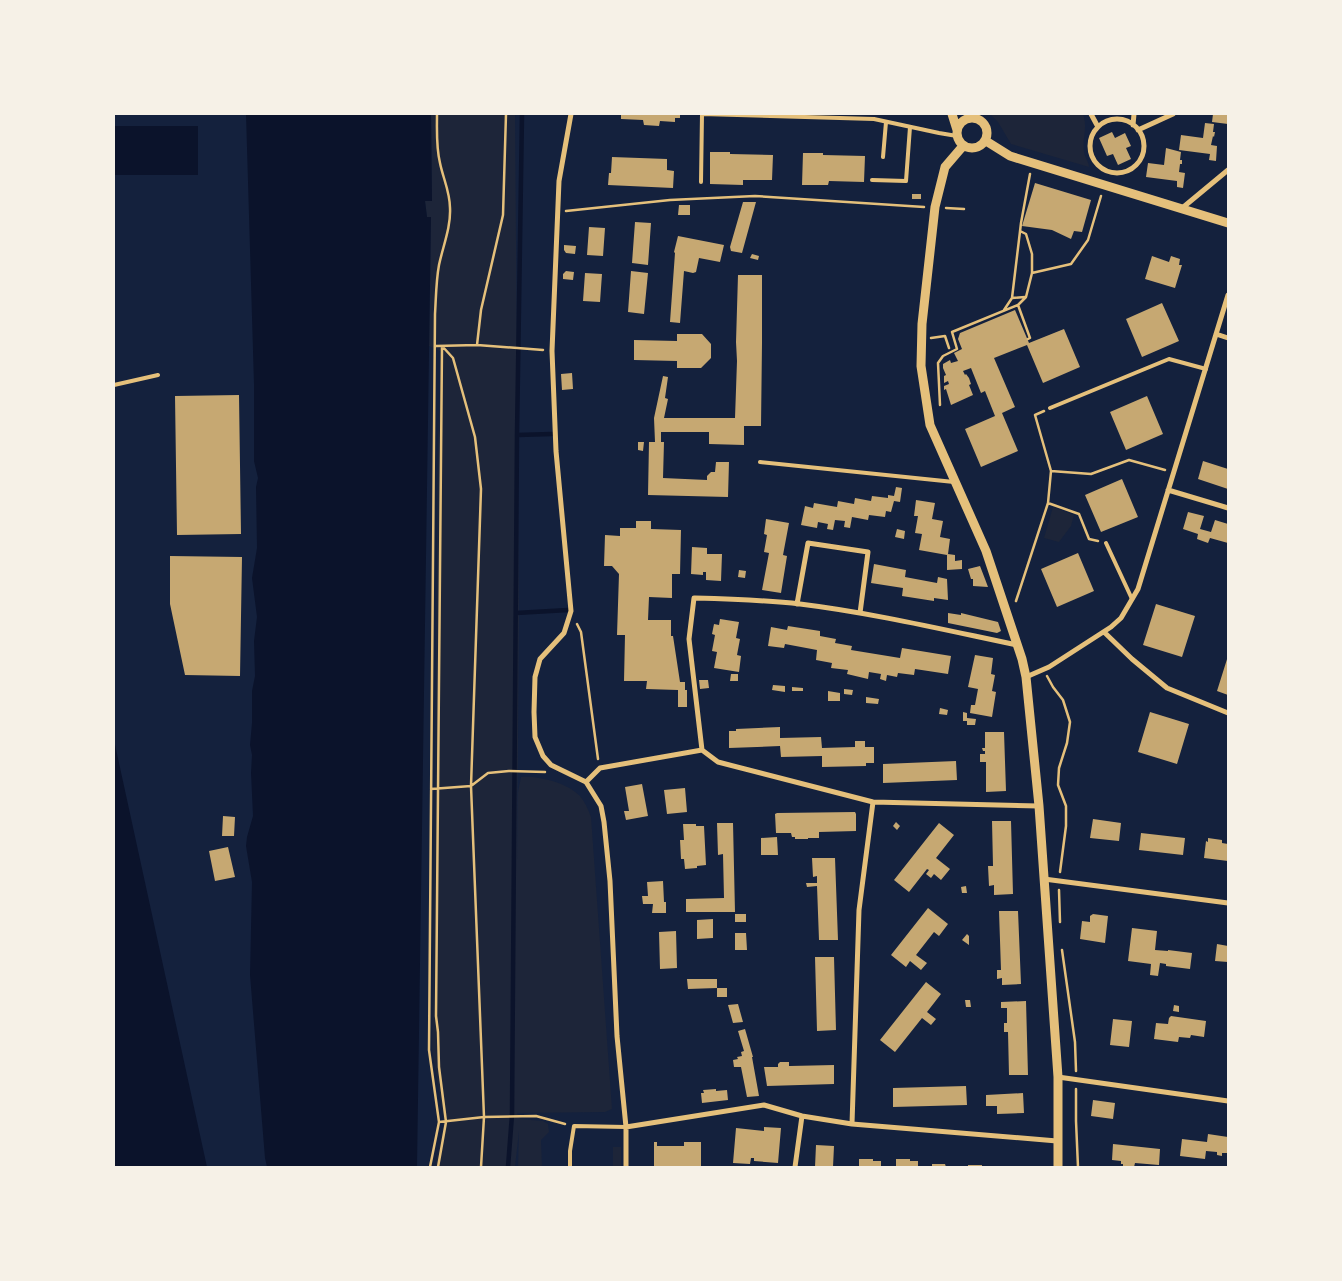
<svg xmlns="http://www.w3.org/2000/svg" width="1342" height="1281" viewBox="0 0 1342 1281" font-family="Signika,sans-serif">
<rect width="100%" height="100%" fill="#14213d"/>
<path fill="#1d2539" d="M431,114H515L519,615L517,863L518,792L521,777C537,775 568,783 580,796C585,802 588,809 591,817L612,1109L605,1112L517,1113L520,1119L543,1121L548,1124L549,1132L541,1140L542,1167H518L519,1131L515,1167H435L443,1127V1116L432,1050L438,434L442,352L429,346L431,217H427L425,201H432Z
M990,114H1083C1088,128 1082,138 1084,152C1085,158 1089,162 1089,167L1011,144L998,122Z
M1053,507L1074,515L1071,526L1059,542L1044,538Z
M613,1147H621V1167H613Z"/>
<path fill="#0b132b" d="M246,114H431L432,201H425L427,217H431L417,1167H267L265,1158L250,975L252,882L246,846L247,837L253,816L251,773L252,755L250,745L252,723V691L255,676L254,641L257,617L252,578L257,548L256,487L258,478L254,461V384Z
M114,126H198V175H114Z
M114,740L207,1167H114Z"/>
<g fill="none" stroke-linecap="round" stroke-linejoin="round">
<path stroke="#0b132b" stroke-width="4.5" d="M517,435L552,434
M516,613L568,610
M508,1167L512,1115L517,435L522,114"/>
</g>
<path fill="#c6a872" d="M617,114H680V118H675V122L660,121L659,126L644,125L643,120L621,119V115H617Z
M1213,114H1228V124L1212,122Z
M1205,123L1214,124L1213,132H1215L1214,137L1213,136L1211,145L1217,146L1216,161L1209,160L1210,154L1179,150L1181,135L1203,138Z
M1112,132L1115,138L1125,133L1131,146L1126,148L1131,159L1118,165L1113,154L1107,156L1099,138Z
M1166,148L1181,152L1180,160H1182V164H1180L1179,172L1185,173L1183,188L1177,187V181L1146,177L1148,163L1164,165Z
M710,152H730V154L773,155L772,180H743V185L710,184Z
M803,153H823V155L865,156L864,182L829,181L828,185H802Z
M612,157L667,159V170L674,171L673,188L608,185L609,173H611Z
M1035,183L1091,200L1082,232L1074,231L1071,239L1052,230L1022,226Z
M912,194H921V199H912Z
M743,202H756L742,253L731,251L730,247Z
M679,205H690V215H678Z
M635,222L651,223L648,265L632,263Z
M589,227L605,228L603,256L587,255Z
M678,236L724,245L720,262L699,258L696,272L693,273L684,271L680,323L670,322L675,253L674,252Z
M564,245L576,246L575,254L566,253L564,250Z
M752,254L759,256L758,260L750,258Z
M1152,256L1169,262L1171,256L1180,259L1179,265H1182L1175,288L1145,279Z
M566,271L574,272L573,280L563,279V274Z
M631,271L648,273L644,314L628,312Z
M585,273L602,274L600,302L583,301Z
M738,275H762V343L761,426H744V445L709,444V432H661V442H664L663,478L707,480V476L711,472H715L716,462H729L728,497L648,495L649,442H655L654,418L663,376L668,377L665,398L668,399L664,418H735L737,361L736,342Z
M1162,303L1179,341L1142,357L1126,319Z
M1015,310L1029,343L1064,329L1080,367L1043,383L1027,345L994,358L1015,407L1002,413L1018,451L981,467L965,429L995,416L985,391L981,393L971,368L963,371L965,375L966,374L969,378L971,384L969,385L973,395L951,405L946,389L944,390V386L949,384L948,381L944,383V376L946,375L943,368V364L950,360L951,363L958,361L954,353L962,349L958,339L960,333Z
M677,334H702L711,344V358L701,368H677V361L634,360V340L677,341Z
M572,373L573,389L562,390L561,374Z
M239,395L241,534L177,535L175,396Z
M1147,396L1163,434L1126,450L1110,412Z
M638,442H644L643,451L638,450Z
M1203,461L1228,469V489L1198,479Z
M1122,479L1138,517L1101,532L1085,495Z
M896,487L902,488L900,502L894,501L891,512L886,511L885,517L869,515L868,520L852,517L850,528L844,527L845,521L835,520L833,530L827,529L828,524L818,522L817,528L801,525L805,506L813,508L814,503L837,507L838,501L854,504L855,498L871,501L872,496L888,498V495L894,496Z
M916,500L935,503L932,519L943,521L940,537L950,539L948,554L955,555V561L962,560V569L947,570V555L919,550L922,534L915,533L918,516H914Z
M1188,512L1204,516L1200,529L1211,532L1215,520L1228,524V543L1210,538L1208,543L1197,539L1198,534L1183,529Z
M766,519L789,523L783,555L787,556L781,593L762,590L769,553L764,552L767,535L764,534Z
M636,521H651V529L681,530L680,574H672V598L649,597L648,620H671V636H673L680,682H685V690H687V707H678V690L646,689L647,681H624L625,635H617L619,574L612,566H604L605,535L620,536V528H636Z
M897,529L905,531L904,539L895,537Z
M692,547L707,548V554H722L721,581L706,580V572H703V575L691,574Z
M1078,553L1094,591L1057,607L1041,569Z
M170,556L242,557L240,676L185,675L170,604Z
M874,564L906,570L905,577L937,583L938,577L947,579L948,600L934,598V601L902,596L903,588L871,583Z
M980,566L985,579L988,587L973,586V579H971L968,569Z
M739,570L746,571L745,578L738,577Z
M1156,604L1195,616L1182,657L1143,645Z
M948,613L961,615V613L998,622L1001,631L997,633L948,623Z
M720,619L739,622L736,638L740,639L737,655L741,656L739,672L714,668L717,652L712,651L715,635L712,634L714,624L719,625Z
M788,626L820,631V636L836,639L835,643L852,646L851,650L900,658L902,648L951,656L948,674L915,669L914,675L898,673L897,677L887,675L886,681L880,679L881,674L869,672L868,679L847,674L848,670L831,668L832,663L816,660L817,650L785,644L784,648L768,646L771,627L787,630Z
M975,655L993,658L991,674L995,675L992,691L996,692L992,717L970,713L971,705H975L978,689L968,687Z
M1228,656V695L1217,691Z
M731,674H738V681H730Z
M699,680H708L709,688L700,689Z
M773,685L785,686V692L772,690Z
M792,687L803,688V691H792Z
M844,689L853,690L852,695L844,694Z
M828,691L840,693V701H828Z
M866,697L879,699L878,704L866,703Z
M940,708L948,710L947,715L939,714Z
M963,712L967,713V718L976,719L975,725H967V721H963Z
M1150,712L1189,724L1177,764L1138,752Z
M780,727V738L821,737L822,748L855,747V741H865V747H874V763H866V766L822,767V756L781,757L780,746L729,748V731H736V729Z
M985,732H1004L1006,791L986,792V762H980V754H985V751H983L982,748H985Z
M956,761L957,780L883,783V764Z
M642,784L648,816L626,820L624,811H629L625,787Z
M685,788L687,812L667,814L664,790Z
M855,812L856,814V831L819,832V838H808V839H795V837H792L791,833H776L775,814L777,813Z
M223,816L235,817L234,836H222Z
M1093,819L1121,823L1119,841L1090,838Z
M992,821H1011L1013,894L994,895V885L989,886L988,866H993Z
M896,822L900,826L897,830L893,826Z
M717,823H733L735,912H686V899L724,898L723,854L718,855Z
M939,823L954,835L936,858L950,869L941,880L934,874L931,878L926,874L929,870L927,869L909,892L894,880Z
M683,824H696V826H704L706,865L697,866V868L685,869L684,859H681L680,840H684Z
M1141,833L1185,838L1183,855L1139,850Z
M777,837L778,855H761V838Z
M1208,838L1222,840V843L1228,844V861L1204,858L1206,841L1208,842Z
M228,847L235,877L215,881L209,851Z
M812,858H835L838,940H819L817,886L807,887L806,883H817V876L813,877Z
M663,881L664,902H666V913H652L653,904H643L642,896H648L647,882Z
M966,886L967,893H962L961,887Z
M928,908L948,924L939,936L934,932L916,955L927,963L921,970L910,961L906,967L891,955Z
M999,911H1018L1021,984L1002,985V978L997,979V970H1001Z
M735,914H746V922H735Z
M1093,914L1108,916L1105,943L1080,939L1082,921L1090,922V916Z
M713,919V938L697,939V920Z
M1132,928L1157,931L1155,950L1168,951V950L1192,953L1190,969L1166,966V964L1160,963L1158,976L1150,975L1151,964L1128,961Z
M676,931L677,968L660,969L659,932Z
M735,933H746L747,950H735Z
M967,934L969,936V945L962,940Z
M1217,944L1228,946V962L1215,961Z
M815,957H834L836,1030L817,1031Z
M687,979H717V988L688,989Z
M926,982L941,994L927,1012L936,1019L931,1025L922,1018L895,1052L880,1040Z
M717,988H727V997H717Z
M965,1000H970L971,1007H966Z
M1026,1001L1028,1075H1009L1008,1032H1004V1023H1007V1008H1001V1002Z
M738,1004L743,1022L733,1023L728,1005Z
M1174,1005L1179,1006V1012L1173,1011Z
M1171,1016L1206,1021L1204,1037L1191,1035L1190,1038L1179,1037L1178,1042L1154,1039L1156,1023L1168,1024L1169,1018Z
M1113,1019L1132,1021L1129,1047L1110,1045Z
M745,1029L753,1057H752L759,1096L747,1097L741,1067H734L733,1060L738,1059L737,1057L742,1056L741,1052L744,1051L738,1031Z
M780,1062H789V1066H790L834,1065V1084L767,1086L764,1067H778V1064Z
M966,1086L967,1105L893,1107V1088Z
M716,1089V1091L727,1090L728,1100L702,1103L701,1093H704L703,1090Z
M1023,1093L1024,1113L997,1114V1106H986V1095Z
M1093,1100L1115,1103L1113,1119L1091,1116Z
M764,1127L781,1128L778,1163L754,1161V1158H751L750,1164L733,1163L736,1128L764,1131Z
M1208,1134L1228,1137V1153H1222V1156L1217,1155V1152L1206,1151L1205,1159L1180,1156L1182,1139L1207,1142Z
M654,1142H657V1146H684V1142H701V1167H654Z
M1113,1144L1160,1149L1159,1165L1135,1163L1134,1167H1123V1164H1121V1161L1112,1160Z
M816,1145L834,1146L833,1167H815Z
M859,1159H873V1161H881V1167H859Z
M896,1159H910V1161H918V1167H896Z
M932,1164H945L946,1167H932Z
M968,1165H982V1167H968Z"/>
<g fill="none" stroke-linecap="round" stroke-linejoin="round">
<path stroke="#e5c07b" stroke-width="2.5" d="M946,208L964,209
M566,211L670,200L755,196L924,207
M1032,273L1071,264L1088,240L1101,196
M1012,298L1025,297
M1018,305L1030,338L1028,339
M1004,310L1012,298L1021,223L1030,174
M931,338L945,336L949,348
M477,345L481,310L503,215L506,114
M436,346L477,345L543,350
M442,346L453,358L475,437L481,489L471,786L484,1117L481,1167
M940,405L938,363L943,356L957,349L952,332L1018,305L1026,297L1032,273V254L1026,234L1020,231
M1051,471L1091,474L1129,460L1165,470
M1048,503L1079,514L1089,539L1098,541
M1016,601L1048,503L1051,471L1035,415L1044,411
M577,624L581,632L598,759
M1047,676L1053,687L1063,700L1070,722L1067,743L1059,768L1058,785L1066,806V826L1060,872
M431,789L471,786L488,773L509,771L545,772
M1059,890L1060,922
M1062,950L1075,1042L1076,1071
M1076,1089V1121L1078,1167
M439,1122L484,1117L536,1116L565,1124
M430,1167L439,1122L429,1050L435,314C436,298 436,281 439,265C443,246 451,227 450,208C450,192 443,178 440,163C436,147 437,131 437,114
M438,1167L446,1122L439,1067L438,1032L436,1016L442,346"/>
<path stroke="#e5c07b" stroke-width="4" d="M702,114L874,119L939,133L957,136
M883,157L886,122
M872,180L906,181L910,127
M701,182L702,114
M114,385L158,375
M1050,408L1169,359L1206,369
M760,462L954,482
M1106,543L1132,599
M570,1167V1151L574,1126L626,1127"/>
<path stroke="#e5c07b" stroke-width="5" d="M571,114L559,181L552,351L556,451L571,611L564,633L540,659L535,677L534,712L535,737L543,756L551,765L586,782L601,806L604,822L610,881L617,1036L626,1127V1167
M1091,114L1098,127
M1090 146a27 27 0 1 1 54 0a27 27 0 1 1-54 0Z
M1133,125L1134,114
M1138,130L1173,114
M1181,209L1228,170
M1216,334L1228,338
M1168,490L1228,508
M797,604L808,543L868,552L860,613
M1104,632L1132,659L1167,688L1228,713
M1026,677L1049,667L1111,627L1121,618L1138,589L1228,295
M702,750L689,639L694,598C729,599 765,600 800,604C873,613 945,630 1017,645
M586,782L600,768L702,750L718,762L873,802L1039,806
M1044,879L1228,903
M1058,1077L1228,1101
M852,1124L859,910L873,802
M626,1127L764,1105L802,1116L852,1124L1057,1141
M795,1167L802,1116"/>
<path stroke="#e5c07b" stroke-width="9" d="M952,114L957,130
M957 133a15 15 0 1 1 30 0a15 15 0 1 1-30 0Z
M986,141L1010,156L1228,223
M963,146L945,167L935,207L922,324L921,366L930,425L986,551L1022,659L1026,677L1039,806L1058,1077V1167"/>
</g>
<rect width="1342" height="1281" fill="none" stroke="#f6f1e7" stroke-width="230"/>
</svg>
